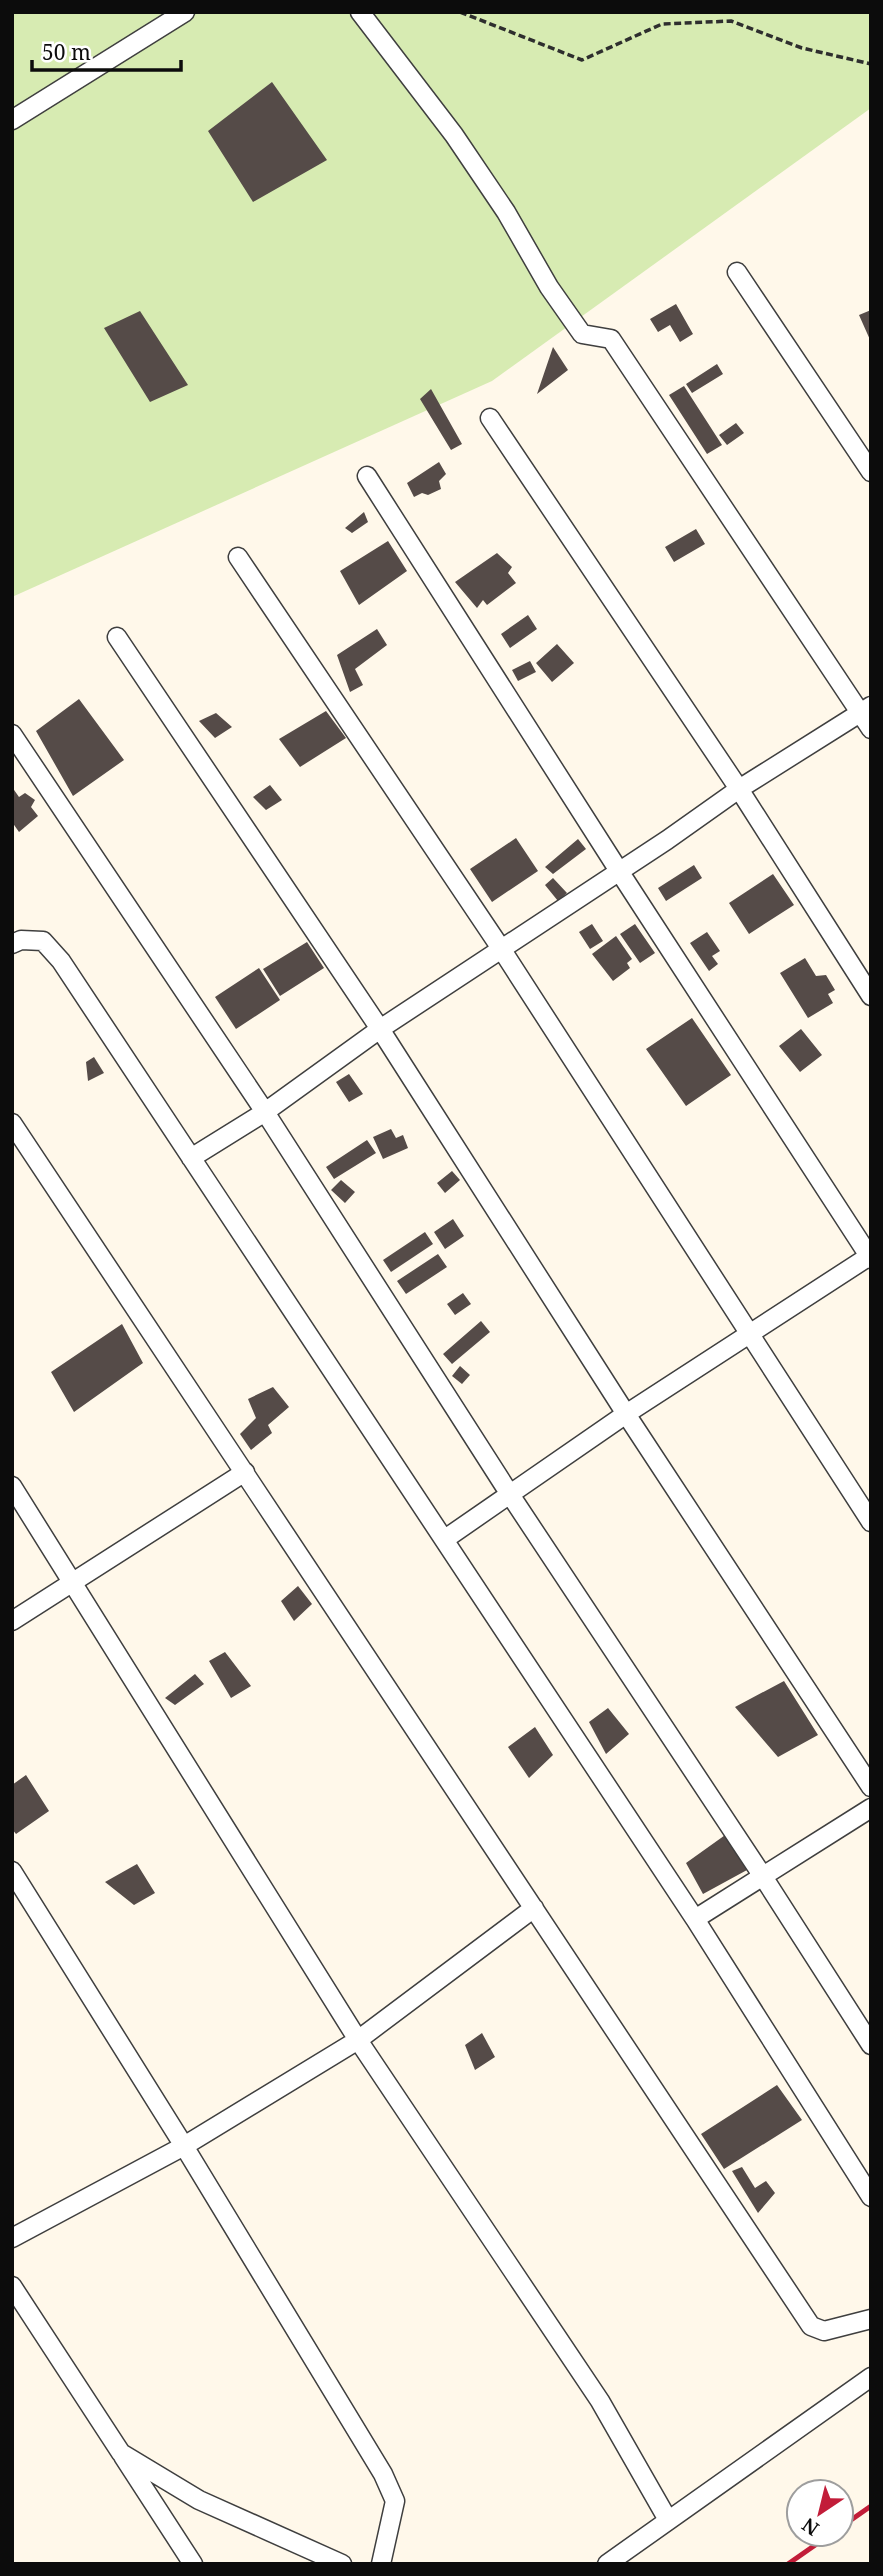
<svg xmlns="http://www.w3.org/2000/svg" width="883" height="2576" viewBox="0 0 883 2576" font-family="'Noto Serif',serif">
<rect width="100%" height="100%" fill="#fff8ea"/>
<path fill="#d7ebb2" d="M12,12H871V108L492,381L12,597Z"/>
<path fill="#554b48" d="M272,82L327,160L253,202L208,131Z
M676,304L693,334L680,342L670,325L658,332L650,319Z
M871,310V342L859,315Z
M140,311L188,385L150,402L104,328Z
M553,347L568,370L537,394Z
M717,364L723,374L692,393L686,384Z
M684,386L722,445L707,454L669,395Z
M431,389L462,444L451,450L420,399Z
M736,423L744,433L727,445L719,435Z
M439,462L446,474L439,481L441,489L428,495L422,493L414,497L407,483Z
M364,512L368,522L352,533L345,528Z
M696,529L705,544L674,562L665,547Z
M388,541L407,571L359,605L340,571Z
M497,553L512,567L508,573L516,583L487,605L483,600L477,608L455,582Z
M528,615L537,629L510,648L501,634Z
M377,629L387,645L355,669L363,685L350,692L337,655Z
M557,644L574,663L552,682L536,663Z
M530,661L536,672L518,681L512,670Z
M79,699L124,760L73,796L36,731Z
M326,711L346,738L300,767L279,739Z
M216,713L232,727L215,738L199,721Z
M270,785L282,800L266,810L253,797Z
M12,787L19,797L25,793L35,800L31,807L38,816L19,832L12,822Z
M516,838L538,871L492,902L470,869Z
M578,839L586,849L553,874L545,867Z
M694,865L702,878L666,901L658,888Z
M773,874L794,905L749,934L729,903Z
M553,878L567,893L558,901L545,885Z
M592,924L603,941L590,949L579,932Z
M635,924L655,953L640,963L620,934Z
M707,932L720,951L712,956L718,964L709,971L690,943Z
M616,936L632,959L627,963L630,968L613,981L592,954Z
M307,942L324,968L280,996L263,969Z
M805,958L816,976L826,975L835,990L828,994L833,1003L808,1018L780,973Z
M259,968L280,1000L236,1029L215,997Z
M692,1018L731,1075L686,1106L646,1049Z
M801,1029L822,1055L800,1072L779,1046Z
M94,1057L104,1073L88,1081L86,1062Z
M349,1074L363,1094L349,1102L336,1082Z
M391,1129L396,1138L403,1135L408,1148L383,1159L373,1137Z
M367,1140L376,1153L334,1179L326,1167Z
M452,1171L460,1180L445,1193L437,1183Z
M341,1180L355,1192L345,1203L331,1190Z
M453,1219L464,1236L445,1249L434,1232Z
M425,1232L433,1244L391,1272L383,1260Z
M438,1254L447,1267L406,1294L397,1281Z
M463,1293L471,1304L455,1315L447,1304Z
M481,1321L490,1332L452,1364L443,1354Z
M122,1324L143,1363L74,1412L51,1372Z
M460,1366L470,1375L462,1384L452,1376Z
M273,1387L289,1407L268,1425L272,1433L251,1450L240,1434L256,1418L248,1399Z
M298,1586L312,1604L294,1621L281,1601Z
M225,1652L251,1686L231,1698L209,1661Z
M195,1674L204,1684L175,1705L165,1698Z
M784,1681L818,1735L778,1757L735,1707Z
M608,1708L629,1734L606,1754L589,1722Z
M535,1727L553,1755L529,1778L508,1747Z
M26,1775L49,1811L16,1834L12,1829V1785Z
M728,1833L747,1870L703,1894L686,1863Z
M137,1864L155,1893L134,1905L105,1882Z
M482,2033L495,2057L475,2070L465,2045Z
M777,2085L802,2120L724,2169L701,2134Z
M742,2167L755,2188L766,2181L775,2193L758,2213L732,2171Z"/>
<g fill="none" stroke-linecap="round" stroke-linejoin="round">
<defs>
<path id="street" d="M360,12L454,135L506,212L549,287L582,334L611,339L871,729
M12,120L185,12
M737,272L871,472
M490,418L739,789L871,996
M367,476L619,871L871,1259
M238,557L502,950L871,1522
M117,637L380,1029L626,1414L871,1787
M12,734L265,1112L509,1493L762,1875L871,2045
M12,944L21,940L43,941L61,961L695,1919L871,1808
M12,1123L811,2326L824,2331L871,2319
M191,1158L265,1112L380,1029L667,840L739,789L871,706
M12,1486L358,2040L600,2401L668,2520
M445,1539L626,1414L871,1255
M12,1621L245,1472
M12,1871L184,2146L383,2474L395,2501L381,2564
M695,1919L871,2197
M12,2238L184,2146L358,2040L534,1908
M12,2286L121,2453L199,2500L342,2564
M123,2456L193,2564
M607,2564L871,2377"/>
</defs>
<use href="#street" stroke="#3f3f3f" stroke-width="21"/>
<path stroke="#2e2e2e" stroke-width="3.5" stroke-dasharray="7 3.5" stroke-linecap="butt" d="M460,12L582,60L662,24L731,21L802,48L871,64"/>
<use href="#street" stroke="#fff" stroke-width="18"/>
<path stroke="#c21d39" stroke-width="5" d="M841,2527L871,2506
M788,2564L831,2534"/>
</g>
<rect width="883" height="2576" fill="none" stroke="#0c0c0c" stroke-width="28"/>
<g transform="translate(820 2513) rotate(215)"><circle r="33" fill="#ffffff" stroke="#9e9e9e" stroke-width="2"/>
<path d="M0-5L12 26L0 18L-12 26Z" fill="#c21d39"/>
<text y="-10" font-size="19" font-weight="bold" text-anchor="middle" fill="#0c0c0c">N</text>
</g>
<path d="M32 60v10h149v-10" fill="none" stroke="#0c0c0c" stroke-width="3.5"/>
<text x="42" y="60" font-size="21" fill="#0c0c0c" stroke="#ffffff" stroke-width="5" paint-order="stroke">50 m</text>
</svg>
